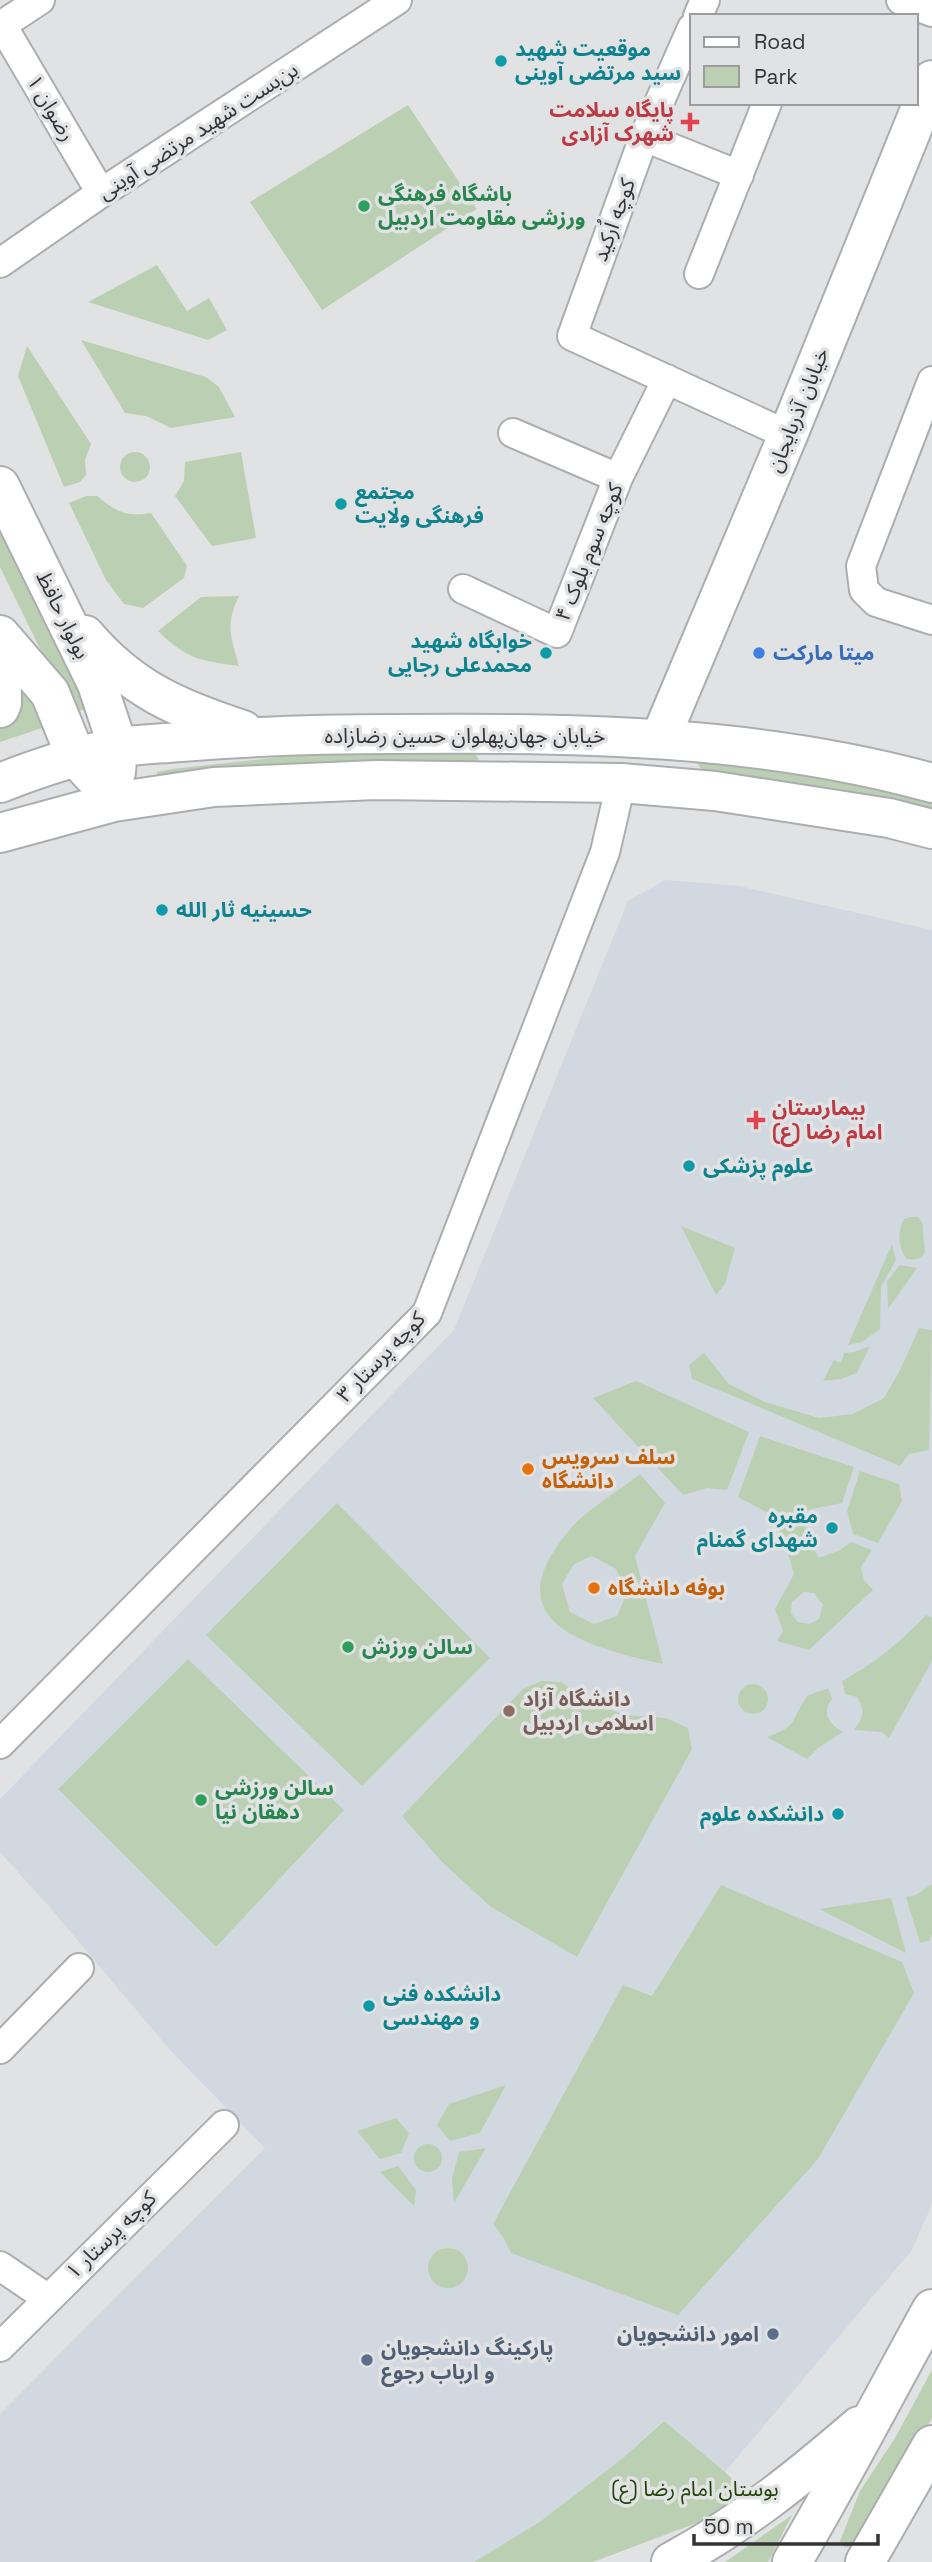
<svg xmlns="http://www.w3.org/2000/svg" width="932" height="2562" viewBox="0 0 932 2562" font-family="'Space Grotesk','Noto Sans Arabic',sans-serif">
<rect width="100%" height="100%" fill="#e1e2e4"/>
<path fill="#d2d8e0" d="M665,880L739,886L932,930V2201L930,2209L912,2250L725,2472L663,2421L624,2457L541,2521L474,2562H0V2414L265,2148L170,2050L52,1910L0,1852V1799L454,1330L628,901Z"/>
<path fill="#bbd0b3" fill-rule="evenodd" d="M408,105L477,209L322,310L250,202Z
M157,265L187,311L209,298L227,330L208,340L88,302Z
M81,340L206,377L219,387L235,417L171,428L146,416L125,413Z
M27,346L91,444L85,460L86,475L80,482L64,487L18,376Z
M120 467a15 15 0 1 1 30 0a15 15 0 1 1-30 0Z
M241,452L256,538L212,546L175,496L184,481L185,462Z
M86,496H97C117,512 125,517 151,513L187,566L184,578L143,608L124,604L106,580L69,503Z
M0,524L86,704L83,710L76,711L46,661L0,567Z
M239,596C225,624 231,638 239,666C201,661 186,659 158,631L201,597Z
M24,681L42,728L0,742V726Z
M394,749L465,752L474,753L479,759L475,763L156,780L157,772L172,769L307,754Z
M702,757L828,778L932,801V815L762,779L704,771L698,765Z
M910,1217H918C924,1223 923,1225 923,1233C924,1247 931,1262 907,1259C898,1249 897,1231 904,1219Z
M681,1226L735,1248L725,1284L716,1295Z
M892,1244L896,1260L881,1287L880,1329L862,1342L848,1345Z
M900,1265L917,1268L888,1309L887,1281Z
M919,1328L932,1330L929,1450L909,1454L900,1466L692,1379L689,1365L704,1353L729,1384L765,1402L819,1418L853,1414L884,1398L900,1370Z
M870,1346L857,1373L841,1379L823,1381L834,1360L841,1363L844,1353L854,1352Z
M636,1381L749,1432L727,1490L707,1488L683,1495L593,1398Z
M760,1436L854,1467L842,1503L807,1510L806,1538L783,1540L774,1516L738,1497Z
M860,1471L899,1484L902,1501L878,1543L853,1534L847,1511Z
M640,1474L665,1503L635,1556L663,1664C583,1646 490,1621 572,1527C589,1508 620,1490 640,1474ZM592,1556L616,1569L627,1593L617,1616L594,1624L570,1612L562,1584L574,1564Z
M337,1503L490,1658L362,1786L206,1635Z
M851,1542L872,1550L861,1567L864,1580L873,1590L809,1650L777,1641L783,1631L775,1609L794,1574L786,1547L810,1543L819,1558L840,1550ZM804,1592L814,1593L823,1605L819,1619L809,1624L798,1622L791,1613L792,1602Z
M926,1615L932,1618V1661L889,1738L881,1732L854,1730C864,1717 865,1710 857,1697L845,1694L842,1681C877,1662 899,1643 926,1615Z
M188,1659L344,1810L216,1947L58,1789Z
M541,1681L561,1682L592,1703L626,1715L666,1718L688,1728L692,1749L577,1957L491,1907L442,1862L402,1816L523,1689Z
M738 1699a15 15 0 1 1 30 0a15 15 0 1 1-30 0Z
M828,1688L832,1699C821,1713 829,1724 843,1732L818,1748L807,1759L767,1737C798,1726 791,1720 807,1696Z
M932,1884V1935L929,1941L920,1943L906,1897L916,1895Z
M721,1885L902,1962L914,1993L818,2159L678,2315L511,2253L503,2237L493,2224L623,1985L652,1996Z
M891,1898L906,1953L819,1909Z
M506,2085L480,2133L450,2141L437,2125L449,2104Z
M396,2118L409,2133L401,2153L380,2159L357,2131Z
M414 2158a14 14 0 1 1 28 0a14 14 0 1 1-28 0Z
M486,2148L454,2203L452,2178L459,2152Z
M398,2166L416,2190L414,2206L380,2172Z
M428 2268a20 20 0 1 1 40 0a20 20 0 1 1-40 0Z
M932,2370V2418L881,2505L854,2545L845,2548L840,2541L860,2491L895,2438Z
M664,2421L725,2472L755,2501L593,2562H474L541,2521L624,2457Z
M792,2515L768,2562H725L728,2560Z"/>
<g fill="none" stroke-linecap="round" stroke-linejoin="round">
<defs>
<path id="street" d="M40,0L2,25L101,193
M901,0L932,12
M698,16L705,0
M692,28L644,137L572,336L788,435
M644,137L739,175
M0,263L101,193L397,0
M699,274L767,103
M932,381L861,566L864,590L876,602L932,620
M513,433L618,478
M463,589L557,633L618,478L667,379
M0,1744L427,1313L605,852L621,783
M0,2049L79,1968
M0,2266L47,2298
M0,2347L224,2125"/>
<path id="secondary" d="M0,486L97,684L118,747L116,772
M0,635L50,693L76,757L93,776
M85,635C131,689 178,709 243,730
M0,708L2,703L1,637
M660,739L788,435L932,80
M0,783C38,768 76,755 116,748C137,744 159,744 180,742C253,736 323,734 396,734C576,732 758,735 932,783
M0,833L114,802L214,787L376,780L621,783L715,791L889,818L932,829"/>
<path id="highway" d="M671,2562C739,2526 800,2477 859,2426
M792,2562C841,2479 885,2394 932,2309
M865,2562L932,2445"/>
</defs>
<use href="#street" stroke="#abadaf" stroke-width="32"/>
<use href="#secondary" stroke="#abadaf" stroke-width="42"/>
<use href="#highway" stroke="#abadaf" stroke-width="42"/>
<use href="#street" stroke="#fff" stroke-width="28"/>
<use href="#secondary" stroke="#fff" stroke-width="38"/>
<use href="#highway" stroke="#fff" stroke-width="38"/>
</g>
<g fill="#0f9aa8" stroke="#e1e2e4" stroke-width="2.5">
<circle cx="501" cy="61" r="7"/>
<circle cx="341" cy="504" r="7"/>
<circle cx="546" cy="653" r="7"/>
<circle cx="162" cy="910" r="7"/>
<circle cx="689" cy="1166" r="7"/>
<circle cx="832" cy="1528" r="7"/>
<circle cx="838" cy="1814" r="7"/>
<circle cx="369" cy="2006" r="7"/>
</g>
<g fill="#e0444e" stroke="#e1e2e4" stroke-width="2.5">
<path d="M686.5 111.5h7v7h7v7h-7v7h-7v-7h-7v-7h7z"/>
<path d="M752.5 1109.5h7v7h7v7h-7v7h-7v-7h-7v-7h7z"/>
</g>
<g fill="#2e9e5b" stroke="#e1e2e4" stroke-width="2.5">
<circle cx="364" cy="206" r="7"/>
<circle cx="348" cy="1647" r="7"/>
<circle cx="201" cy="1800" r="7"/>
</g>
<circle fill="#3f7fe0" stroke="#e1e2e4" stroke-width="2.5" cx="759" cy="653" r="7"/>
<g fill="#e8710a" stroke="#e1e2e4" stroke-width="2.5">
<circle cx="528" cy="1469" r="7"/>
<circle cx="594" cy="1588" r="7"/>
</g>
<circle fill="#8d6e63" stroke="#e1e2e4" stroke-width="2.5" cx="509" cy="1711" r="7"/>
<g fill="#5c6f8a" stroke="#e1e2e4" stroke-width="2.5">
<circle cx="773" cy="2334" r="7"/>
<circle cx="367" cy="2360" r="7"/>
</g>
<g text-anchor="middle" stroke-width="7" stroke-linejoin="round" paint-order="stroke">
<g font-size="21" font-weight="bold" fill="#0d838f" stroke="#e1e2e4" text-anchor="start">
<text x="515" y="56">موقعیت شهید<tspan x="515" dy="24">سید مرتضی آوینی</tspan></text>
<text x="355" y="499">مجتمع<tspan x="355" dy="24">فرهنگی ولایت</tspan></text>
<text x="532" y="648" text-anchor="end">خوابگاه شهید<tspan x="532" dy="24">محمدعلی رجایی</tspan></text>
<text x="176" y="917">حسینیه ثار الله</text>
<text x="703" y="1173">علوم پزشکی</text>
<text x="818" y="1523" text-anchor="end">مقبره<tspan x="818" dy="24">شهدای گمنام</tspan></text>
<text x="824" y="1821" text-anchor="end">دانشکده علوم</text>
<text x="383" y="2001">دانشکده فنی<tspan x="383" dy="24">و مهندسی</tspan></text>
</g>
<g font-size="21" fill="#333334" stroke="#e1e2e4">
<text transform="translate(51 108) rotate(59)" y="7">رضوان ۱</text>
<text transform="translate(198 131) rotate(-33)" y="7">بن‌بست شهید مرتضی آوینی</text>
<text transform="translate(614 220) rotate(-70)" y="7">کوچه اُرکید</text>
<text transform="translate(798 410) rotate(-68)" y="7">خیابان آذربایجان</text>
<text transform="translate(589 552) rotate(-68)" y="7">کوچه سوم بلوک ۴</text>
<text transform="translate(63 615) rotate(64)" y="7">بولوار حافظ</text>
<text x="465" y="743">خیابان جهان‌پهلوان حسین رضا‌زاده</text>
<text transform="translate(381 1357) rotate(-46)" y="7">کوچه پرستار ۳</text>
<text transform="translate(111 2235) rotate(-44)" y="7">کوچه پرستار ۱</text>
</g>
<g font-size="21" font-weight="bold" fill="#be3a42" stroke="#e1e2e4" text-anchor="end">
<text x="674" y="117">پایگاه سلامت<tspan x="674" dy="24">شهرک آزادی</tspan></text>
<text x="772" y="1115" text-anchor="start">بیمارستان<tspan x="772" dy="24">امام رضا (ع)</tspan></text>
</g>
<g font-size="21" font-weight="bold" fill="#27864d" stroke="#e1e2e4" text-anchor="start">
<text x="378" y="201">باشگاه فرهنگی<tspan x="378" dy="24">ورزشی مقاومت اردبیل</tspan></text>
<text x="362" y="1654">سالن ورزش</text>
<text x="215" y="1795">سالن ورزشی<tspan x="215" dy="24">دهقان نیا</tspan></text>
</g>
<g font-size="21" font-weight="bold" fill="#366cbe" stroke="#e1e2e4" text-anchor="start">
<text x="773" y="660">میتا مارکت</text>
</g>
<g font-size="21" font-weight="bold" fill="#c56008" stroke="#e1e2e4" text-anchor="start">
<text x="542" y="1464">سلف سرویس<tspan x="542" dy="24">دانشگاه</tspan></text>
<text x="608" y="1595">بوفه دانشگاه</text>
</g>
<g font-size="21" font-weight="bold" fill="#785e54" stroke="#e1e2e4" text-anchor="start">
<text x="523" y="1706">دانشگاه آزاد<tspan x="523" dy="24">اسلامی اردبیل</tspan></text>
</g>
<g font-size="21" font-weight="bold" fill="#4e5e75" stroke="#e1e2e4" text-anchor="end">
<text x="759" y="2341">امور دانشجویان</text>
<text x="381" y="2355" text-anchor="start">پارکینگ دانشجویان<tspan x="381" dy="24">و ارباب رجوع</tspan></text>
</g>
<g font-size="21" fill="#1f4406" stroke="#e1e2e4">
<text x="695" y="2496">بوستان امام رضا (ع)</text>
</g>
</g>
<rect x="690" y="14" width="228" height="91" fill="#e1e2e4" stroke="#9b9c9e" stroke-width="2"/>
<rect x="704" y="37" width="35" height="10" fill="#ffffff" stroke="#9b9c9e" stroke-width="2"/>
<text x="754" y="49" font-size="21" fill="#333334">Road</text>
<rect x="704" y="66" width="35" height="21" fill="#bbd0b3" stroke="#9b9c9e" stroke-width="2"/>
<text x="754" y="84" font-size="21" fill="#333334">Park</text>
<path d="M694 2534v10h184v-10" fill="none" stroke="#333334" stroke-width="3.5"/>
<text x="704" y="2534" font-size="21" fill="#333334" stroke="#e1e2e4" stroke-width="5" paint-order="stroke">50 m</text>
</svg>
